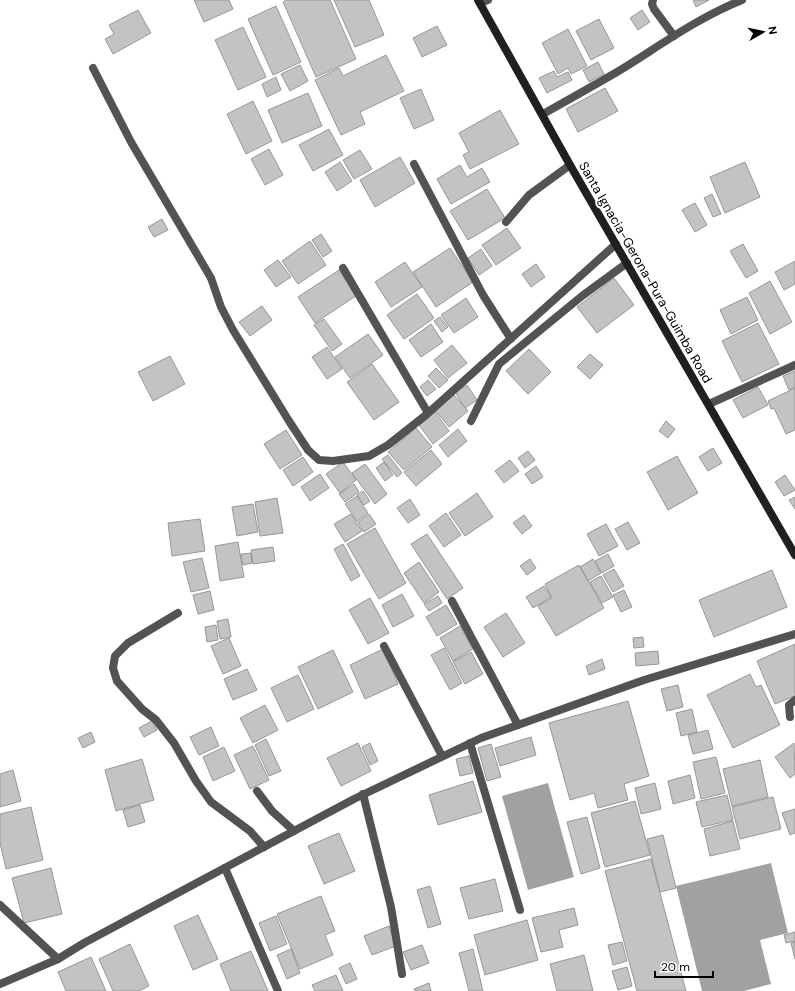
<svg xmlns="http://www.w3.org/2000/svg" width="795" height="991" viewBox="0 0 795 991" font-family="'DM Sans',sans-serif">
<rect width="100%" height="100%" fill="#fff"/>
<path fill="#a1a1a1" d="M548,783L574,877L528,890L502,796Z
M771,863L788,933L760,940L771,984L744,991H702L676,886Z"/>
<path fill="#c3c3c3" stroke="#979797" d="M194,0H229L233,9L204,22Z
M286,0H330L356,59L316,77L283,2Z
M334,0H369L384,35L355,47Z
M693,0H709L696,7Z
M276,6L301,62L273,75L248,19Z
M138,10L151,33L113,54L105,39L114,34L109,25Z
M642,10L650,22L638,30L630,18Z
M599,19L614,48L591,60L576,31Z
M437,26L447,45L422,57L413,38Z
M243,27L266,77L238,90L215,40Z
M568,29L587,66L571,74L568,68L558,74L542,43Z
M386,55L404,91L360,112L365,124L341,135L315,80L339,68L343,76Z
M598,62L604,74L589,82L583,70Z
M300,65L308,81L290,91L281,74Z
M554,71L557,77L568,72L572,80L547,93L539,78Z
M276,77L281,90L267,97L262,84Z
M605,88L618,111L578,132L566,109Z
M421,89L434,120L414,129L400,98Z
M308,93L322,126L282,143L268,110Z
M253,101L272,141L246,154L227,114Z
M500,110L519,144L470,169L463,155L469,152L459,133Z
M329,129L343,155L313,171L299,145Z
M269,149L283,175L265,185L251,159Z
M360,150L372,169L354,179L343,160Z
M400,157L415,183L375,207L360,180Z
M340,162L352,181L337,191L325,172Z
M745,162L760,197L725,213L710,177Z
M460,165L467,177L482,168L490,182L451,204L437,179Z
M487,189L505,218L468,240L450,211Z
M712,194L721,214L713,217L704,198Z
M695,203L707,225L695,232L682,210Z
M162,219L168,230L154,237L148,227Z
M507,228L521,248L496,265L482,245Z
M321,234L332,251L323,257L312,240Z
M310,241L326,265L298,284L282,261Z
M743,244L758,271L746,278L730,251Z
M450,248L473,282L436,307L413,272Z
M481,249L492,266L479,275L468,258Z
M278,260L291,277L276,287L264,270Z
M795,261V284L784,290L775,272Z
M405,262L422,287L391,307L375,282Z
M536,264L545,277L531,287L522,274Z
M339,270L356,296L315,323L298,297Z
M614,278L634,305L597,333L577,307Z
M770,281L792,322L770,334L749,293Z
M417,294L434,318L404,339L387,315Z
M747,297L758,320L731,334L720,310Z
M466,298L478,317L454,333L441,315Z
M262,306L272,320L250,336L239,322Z
M440,317L448,327L442,332L434,321Z
M324,319L342,344L332,351L314,325Z
M758,323L779,364L742,382L722,341Z
M431,324L443,342L421,357L409,340Z
M368,334L383,355L350,378L335,357Z
M452,345L467,363L448,378L434,360Z
M327,347L342,369L327,379L312,357Z
M529,349L551,372L528,394L506,371Z
M590,354L603,365L590,379L577,367Z
M170,356L185,384L153,401L138,372Z
M372,364L399,402L374,420L347,382Z
M436,368L448,380L439,388L428,376Z
M795,371V387L789,390L783,376Z
M428,380L436,389L427,396L420,387Z
M467,385L477,400L465,408L455,392Z
M758,387L768,405L743,418L733,400Z
M795,388V430L786,434L774,408L771,409L768,401Z
M454,395L468,411L449,427L435,410Z
M435,412L449,431L433,444L419,425Z
M666,421L675,429L668,438L659,431Z
M416,428L432,447L404,470L388,452Z
M458,429L467,441L448,457L439,445Z
M286,430L302,455L280,469L264,444Z
M713,448L722,463L708,471L699,457Z
M431,450L442,464L416,486L404,472Z
M528,451L535,460L525,468L518,458Z
M388,455L402,473L397,477L382,459Z
M677,456L698,493L668,510L647,472Z
M303,457L313,472L293,486L283,470Z
M510,460L519,471L504,483L495,471Z
M343,462L356,480L340,493L326,474Z
M384,462L393,475L385,481L376,468Z
M365,464L387,494L375,504L352,473Z
M536,466L543,477L532,484L525,474Z
M320,474L329,488L310,501L301,487Z
M785,475L795,490L784,496L775,482Z
M354,484L359,492L345,502L339,494Z
M363,491L370,501L364,505L357,495Z
M477,493L493,517L465,536L449,513Z
M357,496L368,513L357,521L345,504Z
M795,497V509L789,500Z
M277,498L283,533L260,536L255,502Z
M410,499L420,515L408,523L397,508Z
M253,504L258,532L237,536L232,507Z
M446,513L461,535L444,547L429,526Z
M351,514L362,531L345,542L334,524Z
M369,514L376,524L364,532L358,522Z
M524,515L532,526L522,534L513,523Z
M200,519L205,551L172,556L168,523Z
M628,522L640,543L627,550L615,529Z
M606,524L618,546L599,556L587,534Z
M375,528L406,583L379,599L347,544Z
M427,534L463,588L447,599L411,544Z
M238,542L244,577L220,581L215,546Z
M343,544L360,576L351,581L334,549Z
M273,547L275,561L253,564L251,550Z
M251,553L252,563L243,565L241,554Z
M608,554L614,566L602,573L595,561Z
M202,558L209,588L191,592L183,562Z
M530,559L536,568L527,575L520,566Z
M593,559L601,573L588,581L580,567Z
M419,562L439,592L424,603L404,573Z
M579,565L604,608L556,636L538,606L552,598L545,584Z
M614,569L624,586L613,592L603,575Z
M772,570L787,607L714,637L699,600Z
M601,576L613,597L602,603L590,582Z
M544,586L551,597L533,608L526,597Z
M624,590L632,607L621,612L613,595Z
M210,591L214,610L198,614L193,595Z
M402,594L414,616L393,627L382,605Z
M438,596L442,603L429,611L424,604Z
M370,598L389,633L368,644L349,610Z
M446,605L457,624L437,636L426,617Z
M506,613L525,643L503,657L484,627Z
M228,619L231,637L220,639L217,621Z
M216,625L218,640L207,642L205,627Z
M460,626L473,649L453,661L440,638Z
M643,637L644,647L634,648L633,638Z
M229,638L241,666L223,674L211,646Z
M795,644V696L775,704L757,661Z
M444,648L462,683L450,690L431,655Z
M383,649L398,684L365,699L350,665Z
M333,650L353,692L318,709L298,667Z
M658,651L659,664L636,666L635,653Z
M471,652L483,674L465,684L453,662Z
M602,659L605,669L589,675L586,666Z
M247,669L257,690L233,700L224,679Z
M750,674L756,687L761,685L780,725L733,748L707,695Z
M298,675L314,709L287,722L271,688Z
M678,685L683,707L667,711L661,689Z
M628,701L649,776L624,784L628,800L598,808L594,793L570,800L549,723Z
M265,705L278,730L253,743L240,718Z
M692,709L697,732L681,736L676,713Z
M152,721L157,730L144,737L139,728Z
M211,727L219,746L199,755L190,737Z
M708,730L713,749L693,754L688,735Z
M91,732L95,742L83,748L78,738Z
M531,737L536,755L500,766L495,748Z
M266,739L281,771L269,776L255,745Z
M358,743L371,771L341,786L327,758Z
M370,743L378,761L370,765L362,747Z
M794,743L795,774L790,778L775,757Z
M491,744L501,777L487,781L478,748Z
M253,746L269,780L250,789L234,755Z
M224,747L235,771L213,781L203,757Z
M469,756L473,773L460,776L456,759Z
M716,757L725,793L701,799L693,762Z
M142,759L154,800L116,811L105,770Z
M760,760L768,797L732,806L723,769Z
M13,770L21,801L0,807V774Z
M690,775L695,798L673,804L668,781Z
M473,781L482,812L438,825L429,795Z
M655,783L661,809L641,814L635,788Z
M727,795L733,820L702,827L696,802Z
M773,797L781,829L740,839L732,807Z
M635,801L650,855L605,867L591,813Z
M140,805L145,822L128,827L123,810Z
M31,807L43,860L6,869L0,843V814Z
M795,809V833L790,835L782,813Z
M587,817L600,868L581,874L567,822Z
M733,821L740,849L710,856L704,829Z
M339,833L355,871L324,884L308,846Z
M663,835L676,888L660,892L647,839Z
M651,859L686,991H637L605,871Z
M51,868L62,914L24,923L12,878Z
M495,879L503,911L469,919L460,888Z
M430,886L441,924L428,928L417,890Z
M321,896L335,931L325,935L333,955L300,969L277,914Z
M574,908L578,925L559,930L563,947L541,952L532,918Z
M198,915L218,959L193,970L174,926Z
M276,916L287,944L270,951L259,923Z
M527,920L538,960L485,975L474,935Z
M389,926L396,946L372,955L364,936Z
M795,932V941L786,943L784,935Z
M622,942L627,961L613,965L608,945Z
M795,942V959L791,943Z
M130,944L149,986L139,991H113L99,959Z
M422,945L429,963L411,970L403,952Z
M291,949L300,973L287,979L277,955Z
M473,949L483,991H469L459,953Z
M251,951L268,991H231L220,964Z
M584,955L593,991H557L550,964Z
M91,957L106,991H66L58,972Z
M350,963L357,979L346,984L339,968Z
M627,967L632,986L618,990L612,971Z
M336,975L343,991H315L312,985Z
M429,983L431,991H415L414,989Z"/>
<g fill="none" stroke-linecap="round" stroke-linejoin="round">
<path stroke="#535353" stroke-width="8" d="M653,0L652,4L654,9L674,36
M506,222L529,195L570,165
M178,613L128,643L115,656L113,668L117,681L142,709L156,720L174,743L196,781L211,802L250,831L264,847
M790,717L789,705L795,700
M257,791L272,811L294,831"/>
<path stroke="#535353" stroke-width="8" d="M480,3L488,0
M93,68L131,142L211,278L221,307L233,330L289,421L308,450L319,460L333,461L369,456L388,445L426,415L616,244
M543,114C568,100 593,86 617,72C658,47 697,18 742,0
M414,164L483,295L511,339
M343,268L428,413
M709,404L795,365
M471,421L499,364L582,296L627,263
M452,601L518,725
M384,646L442,756
M470,743L520,910
M363,794L391,907L402,974
M225,868L278,991
M0,905L58,959"/>
<path stroke="#535353" stroke-width="8" d="M0,984L58,959L84,943L354,799L481,738L644,680L795,634"/>
<path stroke="#202020" stroke-width="8" d="M478,0L570,165L795,555"/>
</g>
<g text-anchor="middle" stroke-width="4" stroke-linejoin="round" paint-order="stroke">
<g font-size="13" fill="#000" stroke="#fff">
<text transform="translate(646 272) rotate(60)" y="5">Santa Ignacia-Gerona-Pura-Guimba Road</text>
</g>
</g>
<g transform="translate(763 32) rotate(81)" stroke="#ffffff" stroke-width="3" paint-order="stroke">
<path d="M0-3L7 15L0 10L-7 15Z" fill="#000000"/>
<text y="-6" font-size="11" font-weight="bold" text-anchor="middle" fill="#000000">N</text>
</g>
<path d="M655 971v6h58v-6" fill="none" stroke="#000000" stroke-width="2"/>
<text x="661" y="971" font-size="12" fill="#000000" stroke="#ffffff" stroke-width="3" paint-order="stroke">20 m</text>
</svg>
